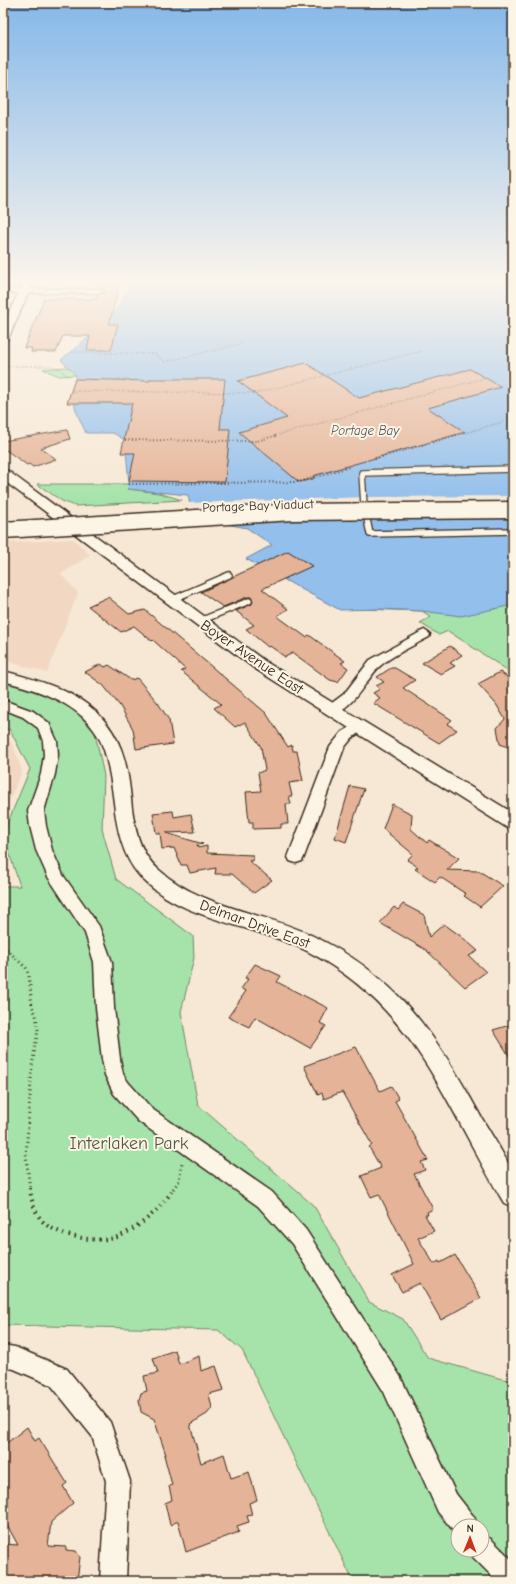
<svg xmlns="http://www.w3.org/2000/svg" width="516" height="1584" viewBox="0 0 516 1584" font-family="'Comic Neue',sans-serif">
<rect width="100%" height="100%" fill="#f7e8d5"/>
<filter id="ink" filterUnits="userSpaceOnUse"><feTurbulence type="fractalNoise" baseFrequency=".025" numOctaves="2"/><feDisplacementMap in="SourceGraphic" scale="8" xChannelSelector="R" yChannelSelector="G"/><feConvolveMatrix kernelMatrix="1 2 1 2 8 2 1 2 1" color-interpolation-filters="sRGB"/></filter>
<g filter="url(#ink)">
<path fill="#f2d8c2" d="M74,539L90,555L61,574L78,593L47,673L3,660V543Z
M3,732H6L16,753L22,771L3,816Z"/>
<path fill="#a5e3aa" stroke="#708664" fill-rule="evenodd" d="M68,367L76,375L59,376L43,369Z
M37,484H129L128,489L159,493L182,500L75,506L62,501Z
M513,520V674L448,631L439,635L420,623L431,617L422,611L361,609Z
M3,682L37,691L72,707L95,733L104,776L102,829L116,879L193,936L194,958L181,1012L198,1105L314,1206L369,1302L403,1319L428,1358L502,1379L513,1380V1581H353L242,1350L218,1330L3,1325V886H20L3,834L30,769L10,730L3,728ZM458,1526H482V1550H458Z"/>
<path fill="#92bfec" stroke="#6f839a" d="M130,282H513V605L461,616L422,611L380,609L340,610L246,559L272,545L247,528L193,518L188,495L128,489L129,484L125,440L113,433H86C75,410 70,401 76,375L61,360C87,337 120,317 130,282Z"/>
<path fill="#f7e8d5" d="M513,496V515L191,519L188,503L369,497Z"/>
<path fill="#e5b397" stroke="#3b2a1e" d="M102,282H120L109,324H118L111,350H87L90,336H63L56,352H31L32,348H24L44,299H96L98,294L105,292L100,288Z
M306,363L359,398L470,369L501,387L428,408L465,432L313,476V479L299,482L239,432L287,418L238,381Z
M75,379L150,381V379H225L220,429H230L225,482L129,481L135,453H121L132,403H67Z
M67,430L70,439L41,448L56,459L33,467L29,464L27,465L3,448V441Z
M288,551L312,566L262,589L288,609L277,616L306,637L309,635L345,661L341,663L348,668L338,682L330,680L293,653L285,657L270,646L268,647L246,629L254,625L236,611L252,604L253,601L251,597H247L223,607L201,592Z
M108,597L129,614L145,610L266,713L288,747L292,745L293,751H297L303,781L289,783L292,796H289L291,804H286L288,824H281V828L253,829V822H249L246,792L261,791L258,773L265,770L261,747L245,722L235,727L214,708L221,704L181,671L185,669L153,640L152,641L134,626L121,632L88,606Z
M450,646L462,655L450,663L455,666L441,674L422,663Z
M101,664L105,667L109,665L131,680L137,678L158,703L169,720L173,744L136,749L133,729L120,706L103,685L85,672Z
M391,668H395L415,680L403,688L452,720L447,724L457,730L439,743L373,703L380,698L373,693L380,689L376,686L384,682L377,677Z
M500,672L513,681V749L500,744L497,728L505,719L496,704L478,684Z
M350,786L364,789L346,842L335,838Z
M392,804L412,814L411,829L427,843L429,840L459,858L447,870L479,871L503,886L480,907L464,896L466,894L440,877L435,882L415,869L418,867L407,860L413,854L383,829Z
M173,811L174,817L191,814L195,832L166,833L203,844L197,845L198,848L207,846V853L253,855V860L249,861L272,880L254,893L232,874H215L216,868L190,873L187,865H181L174,848L162,849L160,833H156L153,813Z
M403,904L424,915L429,937L444,924L462,937L478,951L469,956L486,972L465,987L426,950L380,923L394,907L398,910Z
M255,964L281,976L277,982L328,1008L320,1023L326,1026L310,1048L255,1017L249,1027L228,1017L246,991L241,989L248,979L245,978Z
M513,1024V1062L493,1030Z
M356,1047L380,1091L391,1086L399,1099L395,1101L428,1160L421,1162L425,1170L414,1174L433,1209L427,1212L428,1215H425L434,1231L418,1238L434,1264L439,1261L440,1263L455,1255L481,1298L441,1320L420,1283L402,1292L392,1275L414,1264L379,1194L371,1197L361,1176L381,1168L369,1147L372,1145L342,1092L324,1099L322,1093L318,1095L304,1066Z
M175,1350L179,1364L199,1356L201,1371L216,1366L224,1390L209,1394L212,1408L207,1414L190,1424L201,1463L224,1454L231,1478L249,1472L257,1500L249,1503L252,1515L247,1516L249,1522L237,1526L239,1532L186,1552L178,1521L170,1525L165,1503L172,1500L169,1486L172,1485L164,1455H166L154,1419L141,1412L139,1400L141,1393L147,1391L144,1376L158,1373L153,1358Z
M27,1427L35,1441L39,1438L67,1483L63,1486L73,1503L51,1522L48,1546L66,1547V1550L76,1551L80,1557L77,1581H3V1544L18,1545L3,1518V1446Z"/>
<g fill="none" stroke-linecap="round" stroke-linejoin="round">
<defs>
<path id="service" d="M513,469L362,473L364,505L370,534L513,531
M171,600L229,575
M200,621L249,601"/>
<path id="minor" d="M3,289H100L104,291L100,293H3Z
M424,630L430,634L429,637C413,646 394,654 380,666C366,678 350,718 326,712L324,709L344,694L370,660Z
M3,700L33,711L49,723L57,741L58,755L55,774L44,811L46,826L52,850L63,875L99,926L112,962L114,1008L120,1059L123,1074L128,1082L152,1109L272,1192L306,1230L400,1376L456,1494L474,1517L478,1526H458V1536L438,1512L384,1392L292,1244L258,1206L138,1121L114,1094L105,1075L102,1059L96,1008L94,962L85,933L48,877L36,850L30,826L28,811L41,774L44,755L43,741L38,728L23,717L3,709Z
M359,722L364,724L366,727L352,738L344,748L304,857L302,861L296,863L290,861L288,857L330,747L342,732Z
M3,1345L15,1347L67,1369L110,1422L130,1481L126,1581H100L106,1481L92,1436L51,1385L14,1369L3,1367Z
M482,1535L491,1539L513,1561V1581H497L473,1557L470,1550H482Z"/>
<path id="tertiary" d="M23,282H33L8,339L3,342V327Z
M3,470L8,471L266,662L513,813V829L506,827L254,668L3,480Z
M3,671C51,683 102,698 121,749C128,767 130,789 132,808C135,830 140,853 158,869C201,908 260,911 311,935C396,974 437,1036 480,1115C486,1126 512,1166 513,1175C514,1185 513,1196 513,1207L504,1203C445,1105 417,1008 307,951C255,924 179,921 139,875C122,855 117,829 114,803C112,786 109,766 104,750C90,706 42,691 3,681Z"/>
</defs>
<use href="#service" stroke="#3b2a1e" stroke-width="8"/>
<use href="#minor" stroke="#3b2a1e" stroke-width="3"/>
<use href="#tertiary" stroke="#3b2a1e" stroke-width="3"/>
<path stroke="#3b2a1e" stroke-width="1.5" stroke-dasharray="0.5 2" stroke-linecap="butt" d="M303,282L308,285
M111,291H126
M70,352L155,354L165,362L245,343
M5,366H51L58,368L68,376
M72,391L256,393L422,351
M274,436L488,377
M454,436L513,419"/>
<path stroke="#3b2a1e" stroke-width="2" stroke-dasharray="1 2.5" stroke-linecap="butt" d="M125,440L257,441L278,435
M375,459L457,435
M129,484L299,482L353,466"/>
<path stroke="#3b2a1e" stroke-width="3" stroke-dasharray="1 3.5" stroke-linecap="butt" d="M3,946L26,968L29,976L32,1006L36,1015L38,1030L32,1066L26,1156L30,1189
M173,1189L179,1181L182,1162"/>
<path stroke="#3b2a1e" stroke-width="4" stroke-dasharray="1.5 4.5" stroke-linecap="butt" d="M30,1188C31,1201 36,1218 48,1226C65,1237 103,1245 122,1235C144,1224 161,1208 174,1188"/>
<use href="#service" stroke="#fcf5e5" stroke-width="5.5"/>
<use href="#minor" fill="#fcf5e5" fill-rule="evenodd"/>
<use href="#tertiary" fill="#fcf5e5" fill-rule="evenodd"/>
<defs>
<path id="motorway-bridge" d="M3,530L293,512L513,510"/>
</defs>
<use href="#motorway-bridge" stroke="#3b2a1e" stroke-width="19" stroke-linecap="butt"/>
<use href="#motorway-bridge" stroke="#fcf5e5" stroke-width="16"/>
</g>
</g>
<linearGradient id="sky" x2="0" y2="1"><stop stop-color="#85b8ea"/><stop offset="0.56" stop-color="#fbf5ec"/><stop offset="1" stop-color="#fbf5ec" stop-opacity="0"/></linearGradient>
<rect width="516" height="504" fill="url(#sky)"/>
<g text-anchor="middle" stroke-width="4" stroke-linejoin="round" paint-order="stroke">
<g font-size="13" font-style="italic" fill="#55575c" stroke="#fcf5e5">
<text x="365" y="435">Portage Bay</text>
</g>
<g font-size="13" fill="#3b2a1e" stroke="#fcf5e5">
<text transform="translate(258 505) rotate(-2)" y="5">Portage Bay Viaduct</text>
</g>
<g font-size="15" fill="#3b2a1e" stroke="#fcf5e5">
<text transform="translate(252 657) rotate(34)" y="5">Boyer Avenue East</text>
<text transform="translate(255 924) rotate(20)" y="5">Delmar Drive East</text>
</g>
<g font-size="18" fill="#565841" stroke="#fcf5e5">
<text x="129" y="1149">Interlaken Park</text>
</g>
</g>
<rect width="516" height="1584" fill="none" stroke="#fcf5e5" stroke-width="16"/>
<rect x="8" y="8" width="500" height="1568" fill="none" stroke="#3b2a1e" stroke-width="1.5" filter="url(#ink)"/>
<g transform="translate(470 1538) rotate(1)"><circle r="19" fill="#fcf5e5" stroke="#afa495"/>
<path d="M0-3L7 15L0 10L-7 15Z" fill="#c8321e"/>
<text y="-6" font-size="11" font-weight="bold" text-anchor="middle" fill="#3b2a1e">N</text>
</g>
</svg>
